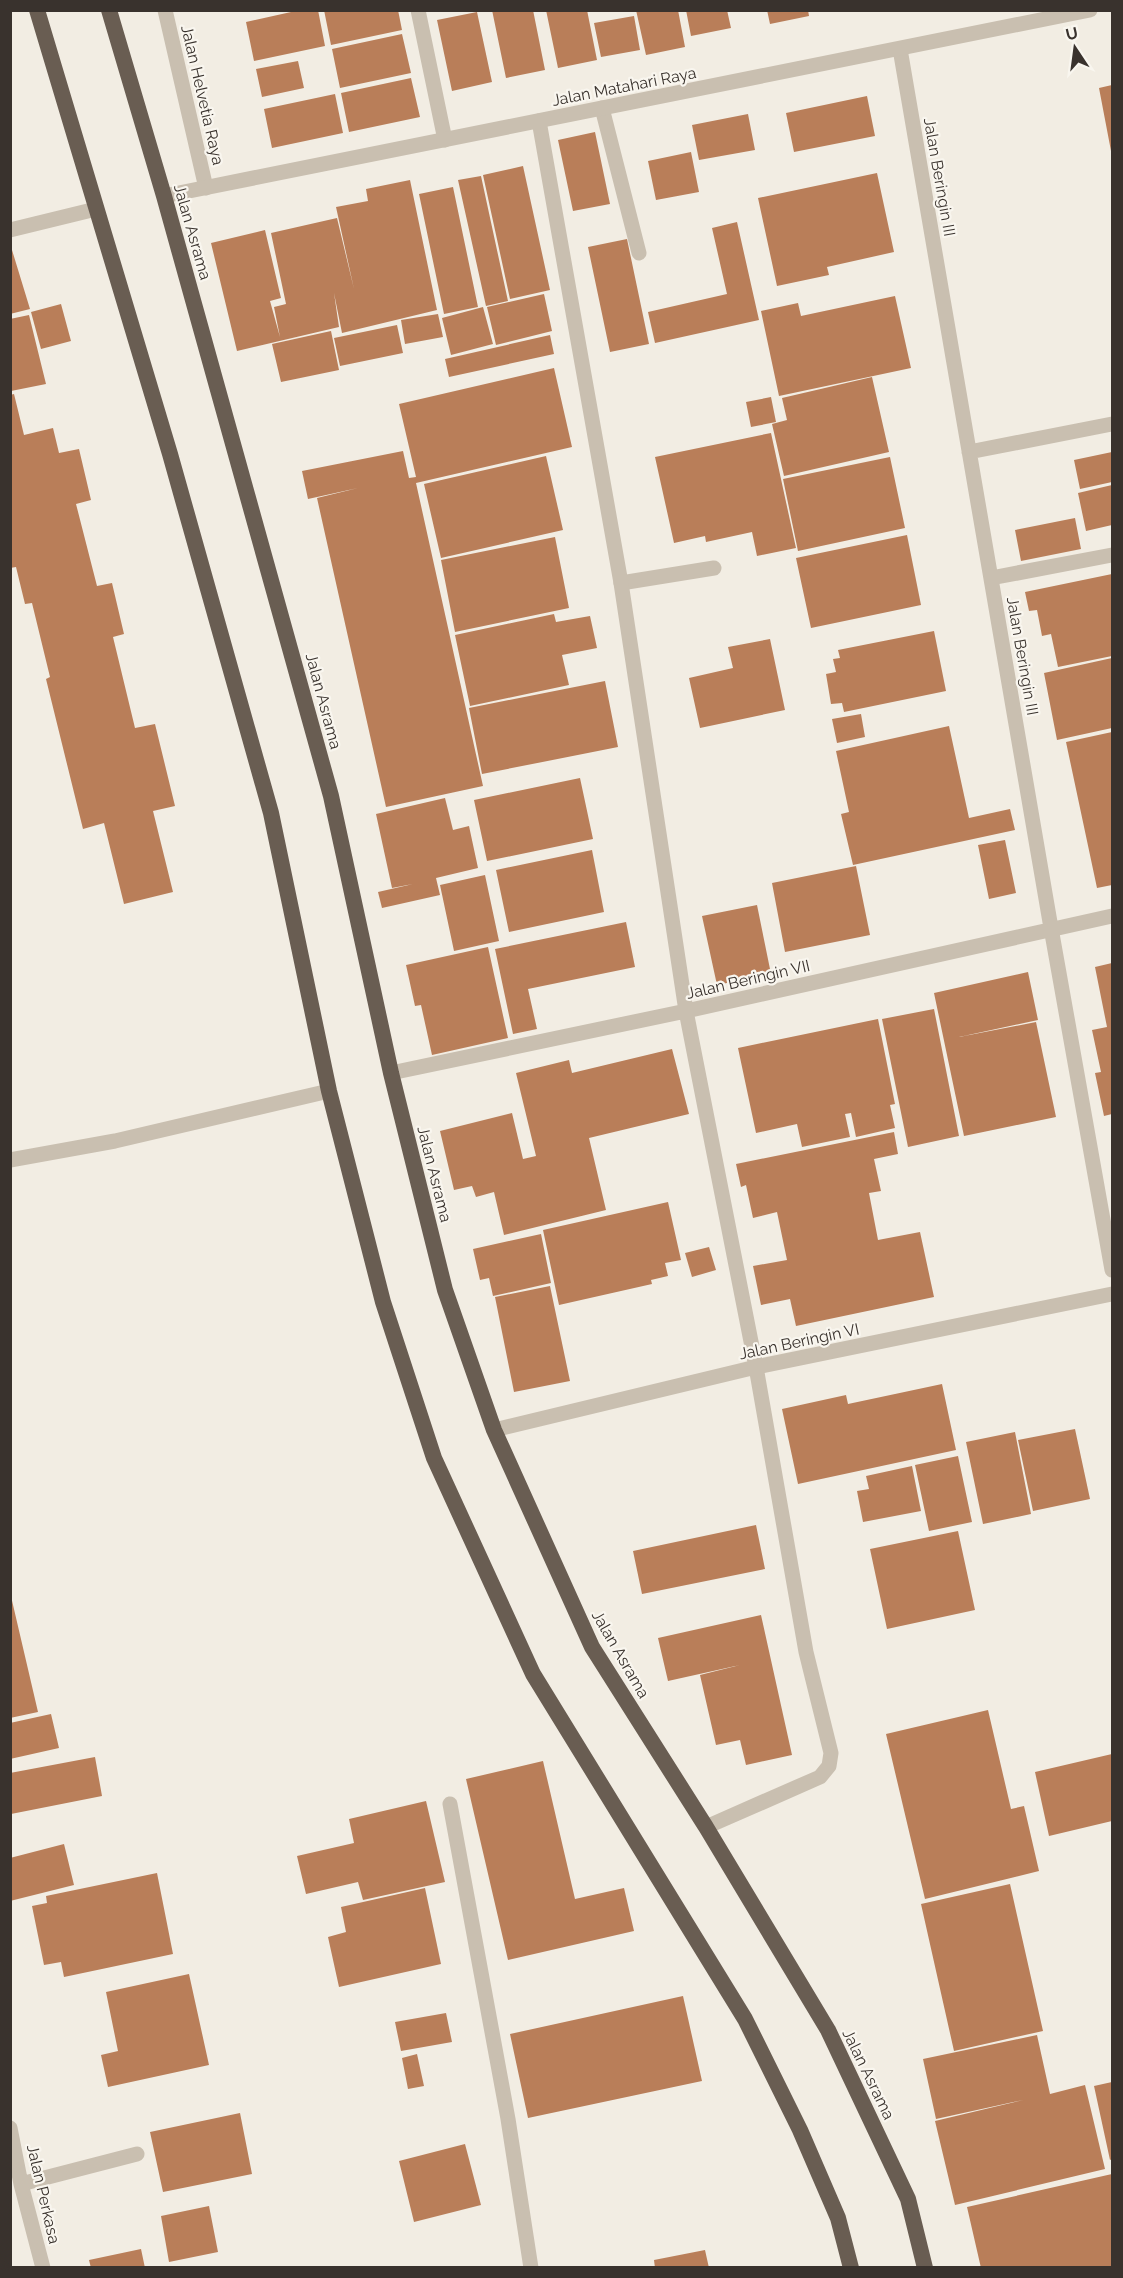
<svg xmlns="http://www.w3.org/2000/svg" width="1123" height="2278" viewBox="0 0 1123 2278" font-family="Raleway,sans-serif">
<rect width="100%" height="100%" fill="#f2ede3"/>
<path fill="#b97e59" d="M300,10H318L325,46L254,61L246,22Z
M324,10H398L402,30L331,45Z
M492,10H533L545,70L506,78Z
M546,10H587L597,60L558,68Z
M636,10H678L685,47L646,55Z
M686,10H727L731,28L691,36Z
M767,10H808L809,16L770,24Z
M477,12L492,82L452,91L437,20Z
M634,16L640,50L601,57L594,23Z
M402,34L411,73L340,88L332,49Z
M298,61L304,88L262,97L256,69Z
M411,78L420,117L349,132L341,93Z
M1112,85V151H1111L1099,88Z
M335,94L343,133L272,148L264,109Z
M867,96L875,136L794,152L786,113Z
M748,114L755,150L699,160L692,125Z
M595,132L610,204L573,211L558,140Z
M691,152L699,192L656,200L648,161Z
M523,166L550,290L510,299L483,175Z
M877,173L894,252L827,267L829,275L777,286L758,198Z
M481,176L508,301L486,306L458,180Z
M410,180L437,310L342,333L334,293L339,327L237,351L211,243L265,230L281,298L270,301L280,337L274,307L286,304L271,233L337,218L354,289L336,207L368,201L366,189Z
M453,187L478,307L444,314L419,194Z
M737,222L759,320L655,343L648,312L727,294L712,228Z
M627,239L649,344L610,352L588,247Z
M12,250L30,309L10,314V251Z
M544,294L552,331L496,345L487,307Z
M895,296L911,368L779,396L761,311L798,303L801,316Z
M61,304L71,341L41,349L31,312Z
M483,307L493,344L451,355L442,318Z
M438,314L443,337L405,344L401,320Z
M29,315L46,384L11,391L10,319Z
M397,325L403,353L340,366L334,338Z
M331,331L339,370L281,382L272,344Z
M550,335L554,354L449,377L445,359Z
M554,368L572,447L416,483L483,786L386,807L317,498L358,488L308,499L302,471L403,451L409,478L416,477L399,404Z
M872,377L889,452L784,476L772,424L787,420L782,398Z
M14,394L24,435L53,428L59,453L79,449L91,500L76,504L97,586L112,583L124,634L113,637L135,728L155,724L175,806L153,811L173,892L124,904L104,823L83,829L46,679L50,677L32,603L25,604L16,567L10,568V395Z
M771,397L776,422L751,427L746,402Z
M771,433L796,548L757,556L752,532L706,542L705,536L674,543L655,457Z
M1112,452V482L1080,489L1074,460Z
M546,456L563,530L441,558L424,484Z
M890,457L905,528L798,551L783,479Z
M1112,485V525L1086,531L1078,493Z
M1075,518L1081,549L1021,561L1015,530Z
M907,535L921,605L811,628L796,558Z
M555,537L569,608L455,632L441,560Z
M1112,574V656L1058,667L1051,634L1042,636L1037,610L1029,611L1025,592Z
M554,614L556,622L590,616L597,648L562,655L569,685L470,706L455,635Z
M934,631L946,691L844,712L842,703L831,704L826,674L836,672L833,659L840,658L838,650Z
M770,639L785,710L700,728L689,678L733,668L728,647Z
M1112,658V728L1057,740L1044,673Z
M605,681L618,747L482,774L469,708Z
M861,714L865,737L837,743L832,719Z
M949,726L969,818L1010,809L1015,830L853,865L841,814L849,812L836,751Z
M1112,732V885L1097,888L1066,742Z
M580,778L593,839L487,861L474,800Z
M445,798L453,830L469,826L478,868L436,878L440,895L382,908L378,892L413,884L392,888L376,814Z
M1005,840L1016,893L989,899L978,845Z
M592,850L604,912L509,932L496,870Z
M856,866L870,935L785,952L772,883Z
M485,875L499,941L454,951L440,885Z
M757,905L771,974L717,985L702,916Z
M626,922L635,967L528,989L537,1029L513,1034L495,949Z
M488,947L508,1038L432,1055L421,1005L415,1006L406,965Z
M1112,963V1114L1104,1116L1095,1073L1101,1072L1092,1030L1107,1027L1095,967Z
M1028,972L1038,1020L959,1037L1036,1022L1056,1117L964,1136L934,993Z
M934,1009L959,1136L908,1147L882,1019Z
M878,1019L895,1104L890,1105L895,1128L856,1137L851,1113L845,1114L850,1137L802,1147L797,1124L756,1133L738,1048Z
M672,1049L689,1114L589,1138L606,1210L504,1235L494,1192L476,1197L472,1186L454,1190L440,1131L512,1113L523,1159L536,1156L516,1073L569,1060L572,1073Z
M894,1132L898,1154L874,1159L881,1191L869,1193L878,1240L920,1232L934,1297L796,1326L790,1299L761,1305L753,1266L787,1260L777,1212L753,1218L746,1185L741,1187L736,1164Z
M668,1202L681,1260L665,1263L668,1276L651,1280L652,1284L559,1305L543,1230Z
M541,1234L551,1283L493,1296L489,1278L480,1280L473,1249Z
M709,1247L716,1270L692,1277L685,1253Z
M550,1286L570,1381L514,1392L495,1297Z
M942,1384L956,1450L798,1484L782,1409L846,1395L848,1404Z
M1075,1429L1090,1499L1033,1511L1018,1440Z
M1015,1432L1031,1514L983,1524L966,1442Z
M958,1456L972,1522L929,1531L915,1465Z
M912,1466L921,1511L863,1522L857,1491L869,1489L866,1476Z
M756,1525L765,1569L642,1594L633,1551Z
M958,1531L975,1610L887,1629L870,1549Z
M10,1592L38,1712L10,1718Z
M761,1615L792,1755L746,1765L740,1740L716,1745L700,1675L740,1665L668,1681L658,1638Z
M988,1710L1011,1809L1024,1806L1039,1871L925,1899L886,1734Z
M51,1714L59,1748L10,1759V1723Z
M1112,1754V1821L1049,1836L1035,1772Z
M95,1757L102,1796L11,1814L10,1773Z
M543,1761L575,1899L624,1888L634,1931L508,1960L466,1779Z
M426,1801L445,1882L363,1900L358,1882L306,1894L297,1856L354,1843L349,1819Z
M64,1844L74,1885L10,1901V1858Z
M157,1873L173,1954L64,1977L61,1962L44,1965L32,1906L47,1903L46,1896Z
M1010,1884L1043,2031L954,2051L921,1904Z
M425,1888L441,1964L339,1987L328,1937L346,1932L341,1907Z
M189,1974L209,2065L108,2087L101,2055L118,2051L106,1992Z
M683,1996L702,2081L528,2118L510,2034Z
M446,2013L452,2042L401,2051L395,2022Z
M1037,2035L1050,2094L1085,2085L1105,2169L955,2205L935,2121L1023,2100L936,2119L923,2059Z
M417,2054L424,2086L408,2089L402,2058Z
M1112,2082V2159L1110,2160L1094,2086Z
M240,2113L252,2174L163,2192L150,2132Z
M465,2144L481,2205L414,2222L399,2161Z
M1112,2174V2268H981L967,2207Z
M209,2206L218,2252L169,2262L161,2216Z
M141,2249L145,2268H91L89,2260Z
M705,2250L709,2268H655L654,2260Z"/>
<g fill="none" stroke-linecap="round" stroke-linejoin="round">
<path stroke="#c9bfb0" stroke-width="15" d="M602,108L639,253
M621,583L714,568
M10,1160L115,1141L329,1091"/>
<path stroke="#c9bfb0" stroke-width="15" d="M165,10L206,188
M418,10L445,140
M900,49L1051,928L1112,1270
M539,121L621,583L686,1011L756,1367L806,1652L831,1753L829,1766L820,1777L706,1827
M10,230L96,209
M969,452L1112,424
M991,578L1112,555
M391,1073L686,1011L1112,916
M494,1430L756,1367L1112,1294
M450,1804L508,2119L531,2268
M10,2128L21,2184L43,2268
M21,2184L137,2154"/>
<path stroke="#c9bfb0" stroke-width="15" d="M164,196L1090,10"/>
<path stroke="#695d52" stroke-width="16" d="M37,10L170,454L271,813L329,1091L383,1302L434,1458L533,1674L745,2019L800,2130L838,2218L851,2268
M109,10L164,196L331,796L391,1073L445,1290L494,1430L592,1647L706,1827L828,2030L908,2199L925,2268"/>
</g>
<g text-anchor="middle" stroke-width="4.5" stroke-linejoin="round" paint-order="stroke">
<g font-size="16" fill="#39322d" stroke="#f9f6ef">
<text transform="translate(624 86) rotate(-11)" y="6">Jalan Matahari Raya</text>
<text transform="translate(203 95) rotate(77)" y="6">Jalan Helvetia Raya</text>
<text transform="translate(940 177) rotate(80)" y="6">Jalan Beringin III</text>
<text transform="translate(193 232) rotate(74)" y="6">Jalan Asrama</text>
<text transform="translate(1023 656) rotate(80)" y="6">Jalan Beringin III</text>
<text transform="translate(324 701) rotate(75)" y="6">Jalan Asrama</text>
<text transform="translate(748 979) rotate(-13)" y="6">Jalan Beringin VII</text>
<text transform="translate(435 1174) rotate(76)" y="6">Jalan Asrama</text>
<text transform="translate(799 1341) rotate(-12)" y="6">Jalan Beringin VI</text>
<text transform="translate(621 1654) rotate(60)" y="6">Jalan Asrama</text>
<text transform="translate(869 2074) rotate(64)" y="6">Jalan Asrama</text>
<text transform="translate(44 2194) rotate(77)" y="6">Jalan Perkasa</text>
</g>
</g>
<rect width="1123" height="2278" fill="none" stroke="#39322d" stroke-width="24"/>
<g transform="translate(1075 48) rotate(347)" stroke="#f9f6ef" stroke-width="4.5" paint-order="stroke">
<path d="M0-4.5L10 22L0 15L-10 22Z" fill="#39322d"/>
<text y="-9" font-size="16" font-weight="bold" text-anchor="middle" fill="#39322d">U</text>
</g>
</svg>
